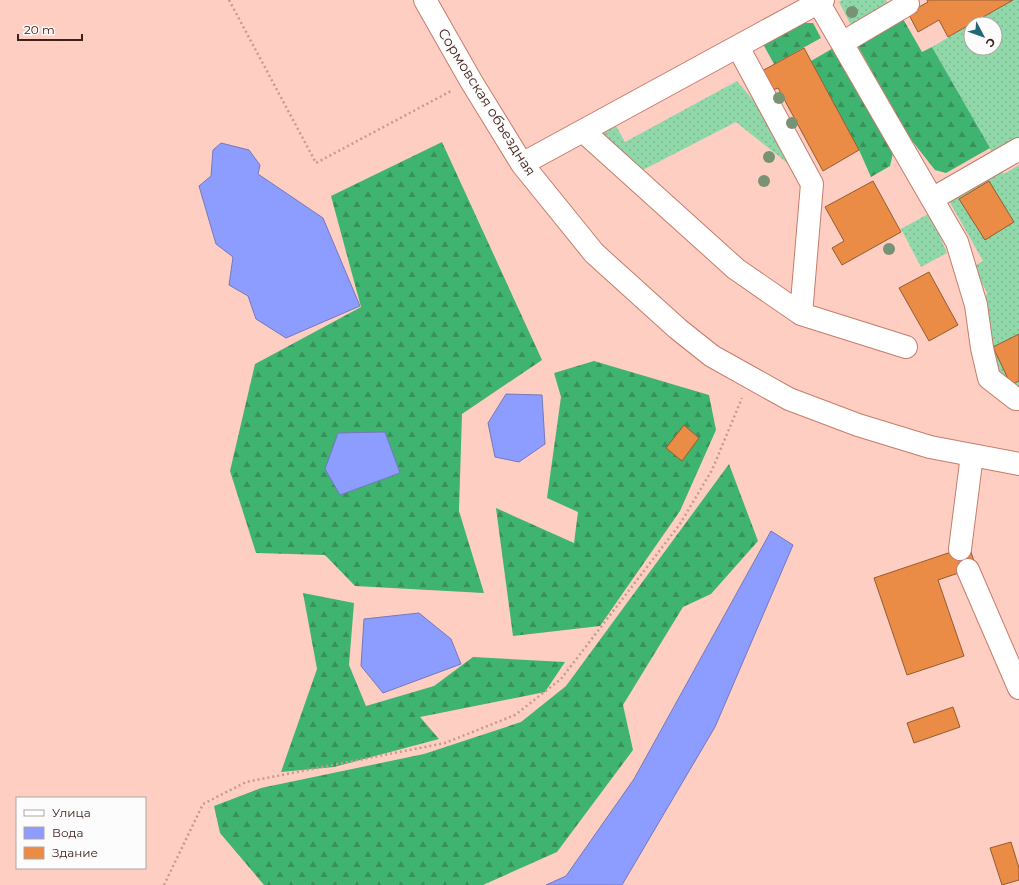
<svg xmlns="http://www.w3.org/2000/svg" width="1019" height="885" viewBox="0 0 1019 885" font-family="Montserrat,sans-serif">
<defs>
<pattern id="grass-dots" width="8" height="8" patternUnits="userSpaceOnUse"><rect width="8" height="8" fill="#90d8a9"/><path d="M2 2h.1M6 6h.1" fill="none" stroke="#7db991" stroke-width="1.8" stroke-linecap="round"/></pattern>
<pattern id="forest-firs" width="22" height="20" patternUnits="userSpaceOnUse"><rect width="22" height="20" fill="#3fb370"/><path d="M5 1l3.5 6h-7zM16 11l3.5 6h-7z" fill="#36915b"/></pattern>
</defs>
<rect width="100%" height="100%" fill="#ffcec2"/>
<path fill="url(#grass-dots)" d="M842,0H886L891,8L853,29L839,2Z
M1013,0H1019V142L994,156L932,47L971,24V48H995V24H971Z
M737,81L775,126L791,166L736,122L637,173L602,132L615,124L625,142Z
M1019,165V389L995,377L982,310L987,292L972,267L983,261L948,199L1001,169L1004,174Z
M930,213L947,253L921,267L901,229Z"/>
<path fill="url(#forest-firs)" d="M902,17L922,52L932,47L990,148L946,173L935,170L909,137L856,43Z
M801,23H813L821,38L774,64L763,44Z
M835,47L894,149L890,166L871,177L859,150L811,61Z
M442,142L542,360L462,414L459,511L484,593L355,586L325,555L256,553L230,471L255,364L361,307L331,196Z
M594,361L709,395L716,430L680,511L600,626L513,636L496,508L574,543L578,512L547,498L561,397L554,373Z
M729,464L758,541L711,594L683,607L623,705L633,750L557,852L483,885H264L220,833L214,806L261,788L424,754L521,722L566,686Z
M303,593L354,603L349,665L366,706L434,686L473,657L565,662L545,692L420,717L439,739L334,767L281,772L317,669Z"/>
<path fill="#8c9dff" stroke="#7578ba" d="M221,143L249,150L260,165L258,174L323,218L360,306L286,338L256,319L248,296L229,285L233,257L216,244L199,186L211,176L213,150Z
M506,394L542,395L545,444L519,462L495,457L488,423Z
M385,432L400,473L340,495L325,469L338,433Z
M771,531L793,545L715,727L622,885H546L566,876L634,779Z
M419,613L451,639L461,664L383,693L361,666L364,619Z"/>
<path fill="#ea8c45" stroke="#965b31" d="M927,0H1013L948,37L939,20L918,32L908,13L928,2Z
M804,48L859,150L823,171L778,88L773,90L762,71Z
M873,181L901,232L842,265L832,248L844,241L825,207Z
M989,181L1014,222L985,240L959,199Z
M929,272L958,325L929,341L899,288Z
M1019,334V381L1011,385L993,347Z
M684,425L699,438L682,461L666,448Z
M969,546L976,567L938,580L964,656L907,675L874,578Z
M953,707L960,727L914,743L907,723Z
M1011,842L1019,868V880L1002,885L990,848Z"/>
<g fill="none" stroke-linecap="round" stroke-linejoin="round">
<defs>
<path id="minor" d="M425,0L471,81L522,164L594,253L678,329L712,356L789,399L858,425L930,447L1019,464
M817,0L957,242L976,305L982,348L989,378L1016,399H1019
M842,43L908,4L906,0
M738,47L812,184L801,314
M583,131L736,269L801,314L906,347
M522,164L823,0
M932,199L1019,149
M960,549L972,455
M968,570L1019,688"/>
</defs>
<use href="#minor" stroke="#c57c69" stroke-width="24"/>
<path stroke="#c59a8f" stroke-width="2.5" stroke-dasharray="2 3" stroke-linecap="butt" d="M229,0L316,163L451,91
M164,885L203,804L246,782L445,743L515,715L561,679L680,524L712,470L742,398"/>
<use href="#minor" stroke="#fff" stroke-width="22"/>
</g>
<g fill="#789274">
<circle cx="852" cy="12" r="6"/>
<circle cx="779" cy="98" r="6"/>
<circle cx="792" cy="123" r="6"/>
<circle cx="769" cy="157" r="6"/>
<circle cx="764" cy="181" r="6"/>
<circle cx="889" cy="249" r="6"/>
</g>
<g text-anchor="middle" stroke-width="3.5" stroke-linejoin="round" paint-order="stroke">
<g font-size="14" fill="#3f211a" stroke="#fcfcfc">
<text transform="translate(487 102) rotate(58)" y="5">Сормовская объездная</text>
</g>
</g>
<rect x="16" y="797" width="130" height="72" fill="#fcfcfc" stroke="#b0a4a2"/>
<rect x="24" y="810" width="20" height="6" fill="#ffffff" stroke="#b0a4a2"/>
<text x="52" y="817" font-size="12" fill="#3f211a">Улица</text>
<rect x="24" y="827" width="20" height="12" fill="#8c9dff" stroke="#b0a4a2"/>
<text x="52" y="837" font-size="12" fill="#3f211a">Вода</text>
<rect x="24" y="847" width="20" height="12" fill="#ea8c45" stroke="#b0a4a2"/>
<text x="52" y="857" font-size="12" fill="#3f211a">Здание</text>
<g transform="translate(983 36) rotate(131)"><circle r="19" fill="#fcfcfc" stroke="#b0a4a2"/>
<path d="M0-3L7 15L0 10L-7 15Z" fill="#216876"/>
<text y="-6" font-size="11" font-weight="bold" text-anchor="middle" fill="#3f211a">С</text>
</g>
<path d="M18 34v6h64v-6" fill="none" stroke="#3f211a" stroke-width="2"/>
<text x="24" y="34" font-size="12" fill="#3f211a" stroke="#fcfcfc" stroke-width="3" paint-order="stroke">20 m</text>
</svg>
